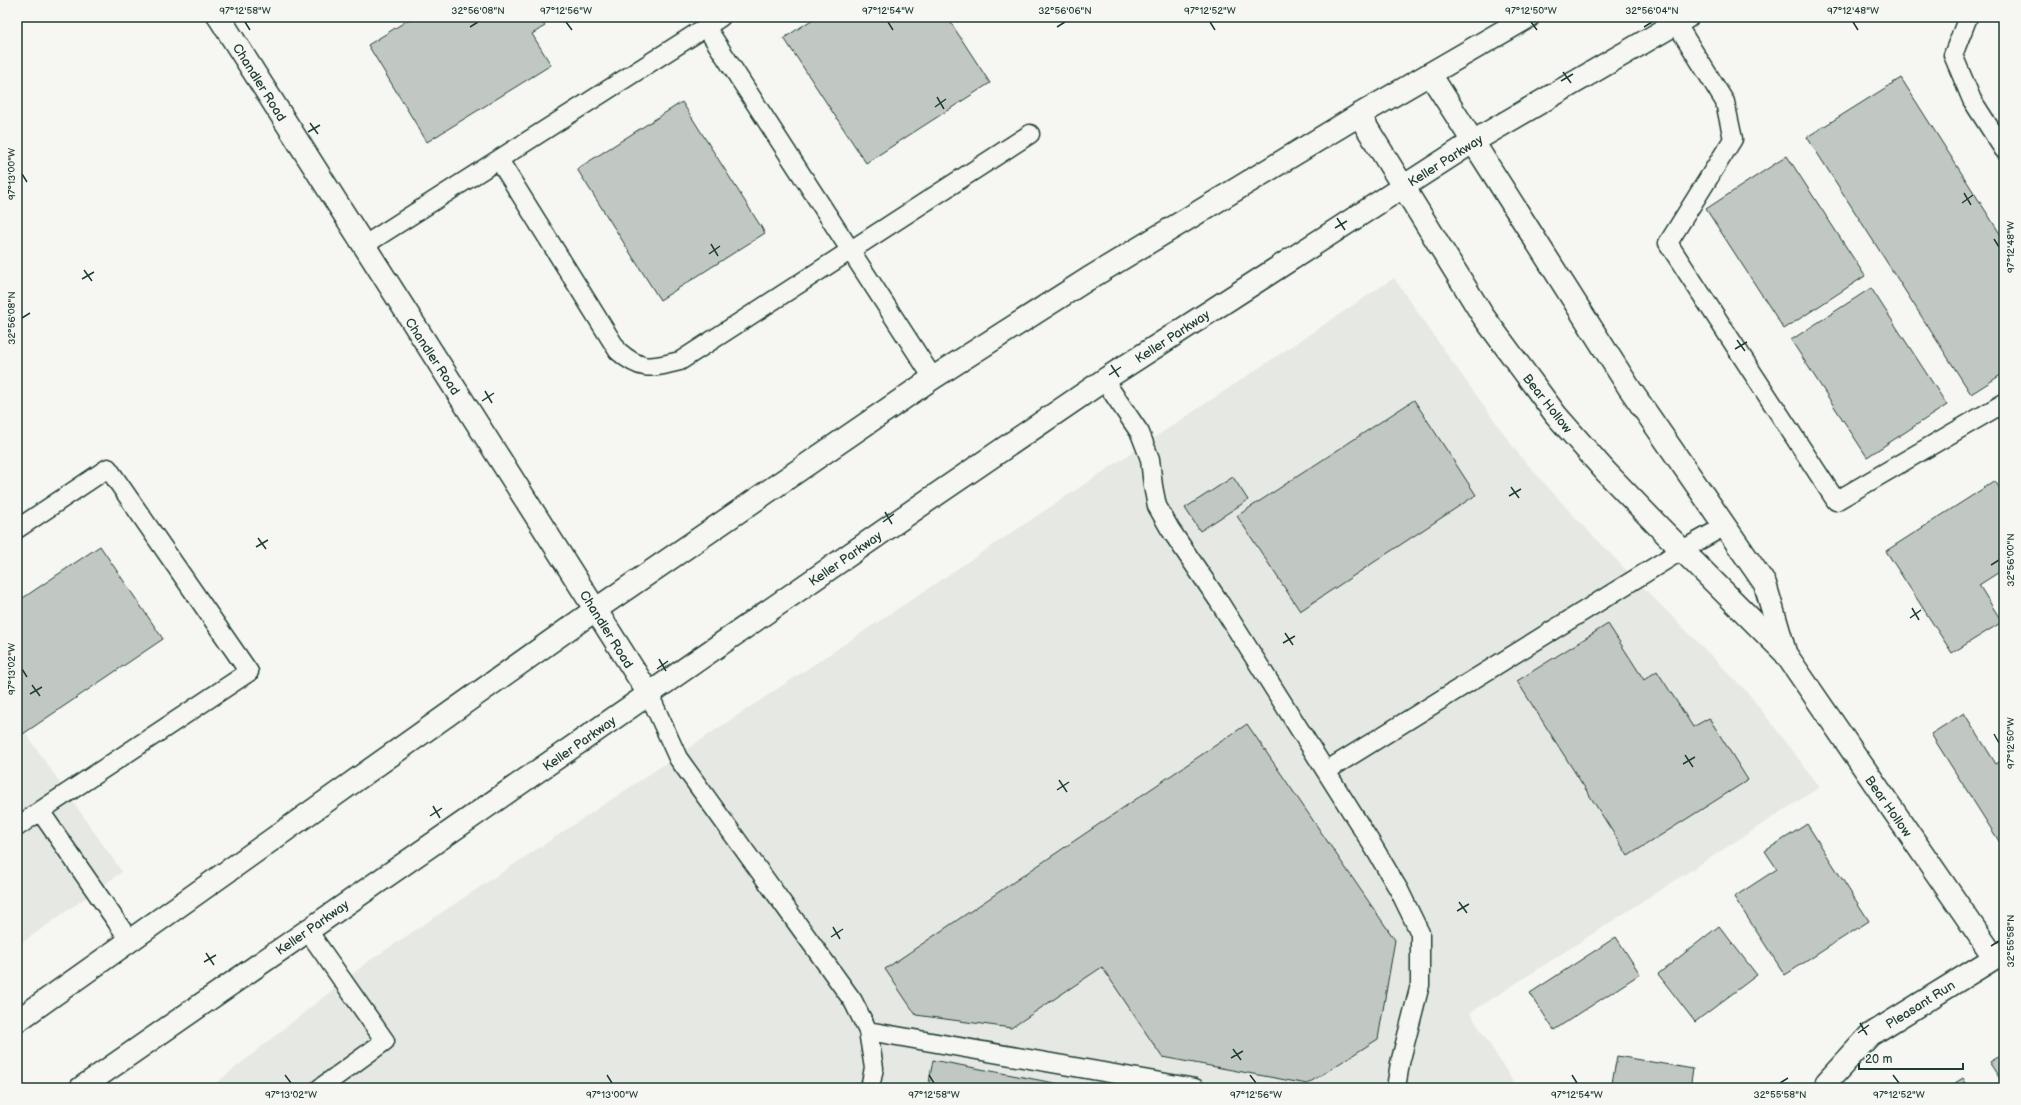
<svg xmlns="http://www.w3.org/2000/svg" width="2021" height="1105" viewBox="0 0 2021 1105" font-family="'Balsamiq Sans',sans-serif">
<rect width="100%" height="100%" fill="#f6f6f2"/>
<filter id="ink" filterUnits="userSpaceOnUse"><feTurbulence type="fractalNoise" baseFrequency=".025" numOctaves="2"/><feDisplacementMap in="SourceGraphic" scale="8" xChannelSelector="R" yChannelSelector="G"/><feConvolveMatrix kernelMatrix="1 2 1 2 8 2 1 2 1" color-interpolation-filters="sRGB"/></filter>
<g filter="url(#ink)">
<path fill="#e6e8e4" d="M1394,278L1448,356L1520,456L1571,513L1628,572L1749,694L1820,787L1470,1013L1517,1088H210L366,963Z
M17,721L122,872L17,946Z"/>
<path fill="#c1c8c3" stroke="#1f3d34" d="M413,17H539L545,26L532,34L551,65L427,142L368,45Z
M816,17H947L990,83L866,163L784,38Z
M1901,78L2004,240V373L1971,394L1807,137Z
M682,102L765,233L660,300L577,169Z
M1787,156L1865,276L1784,329L1706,209Z
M1871,288L1947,405L1867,457L1791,340Z
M1414,400L1476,495L1300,611L1237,516Z
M1233,477L1248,500L1200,531L1185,508Z
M1995,481L2004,495V569L1979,585L2002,622L1952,653L1886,551Z
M100,546L163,639L17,738V602Z
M1608,624L1644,680L1657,671L1693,727L1709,718L1748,780L1628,856L1517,681Z
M1964,713L1996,764L2004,759V849L1931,734Z
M1247,724L1395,940L1378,1039L1307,1084L1162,1057L1102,967L1011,1028L916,1015L885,969Z
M1807,824L1869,921L1785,975L1734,897L1777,869L1765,851Z
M1719,926L1757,975L1695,1022L1658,974Z
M1616,937L1640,974L1554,1030L1530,993Z
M2004,1053V1085L1989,1062Z
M1617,1056L1693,1069L1690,1088H1611Z
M933,1060L1065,1085L1064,1088H928Z
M1963,1078L1969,1088H1947Z"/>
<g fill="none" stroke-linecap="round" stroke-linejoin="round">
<defs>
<path id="service" d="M1968,17L1953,55L1972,100L2004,150
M1676,23L1725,102L1733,139L1668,243L1836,501L2004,403
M706,27L721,17
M499,160L618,351C642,372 651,368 680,361L1030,134
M363,246L706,27L933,378
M1104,380L1140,433L1150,459L1153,486L1157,506L1170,529L1218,600L1373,846L1399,890L1420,933V985L1400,1063L1396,1088
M17,529L108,468L249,672L40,811
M649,694L678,758L853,1001L868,1031L874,1068L870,1088
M1326,771L1682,550L1725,526
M17,827L40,811L130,941
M308,931L385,1041L320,1088
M868,1031L1195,1088"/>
<path id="minor" d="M219,17L649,694
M1430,74L1630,389L1765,584L1785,652
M1359,115L1483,316L1556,415L1606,472L1663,531L1785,653L1994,957
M1829,1088L1827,1082L1870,1035L2004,952"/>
<path id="primary" d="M17,1021L595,610L933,378L1088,279L1359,115L1528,17
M81,1088L924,503L1104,380L1474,141L1687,17"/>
</defs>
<use href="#service" stroke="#1f3d34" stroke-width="21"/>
<use href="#minor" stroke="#1f3d34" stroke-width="25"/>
<use href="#primary" stroke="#1f3d34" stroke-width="25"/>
<use href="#service" stroke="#f6f6f2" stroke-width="18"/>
<use href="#minor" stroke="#f6f6f2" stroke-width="22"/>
<use href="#primary" stroke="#f6f6f2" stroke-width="22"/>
</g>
</g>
<path fill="none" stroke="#1f3d34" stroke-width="1.5" d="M245,22L250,30M566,22L572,30M888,22L893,30M1210,22L1215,30M1531,22L1537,30M1853,22L1858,30M470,27L478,22M1057,27L1065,22M1644,27L1652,22M1563,72L1571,83M1561,81L1573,74M937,97L944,109M935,107L946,99M310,123L318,134M308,132L320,125M22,174L27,182M1964,193L1971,205M1962,203L1973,195M1337,218L1345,230M1335,228L1347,221M1994,239L1999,247M711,244L718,256M709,254L720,246M84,270L92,281M82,279L94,272M22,318L30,313M1737,340L1745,351M1735,349L1747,342M1111,365L1119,377M1109,375L1121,367M485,391L492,403M482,401L494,393M1511,487L1519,498M1509,496L1521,489M885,512L892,524M883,522L894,514M258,538L266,549M256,547L268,540M1991,565L1999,560M1912,608L1919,620M1910,618L1921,610M1285,633L1293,645M1283,643L1295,636M659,659L666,671M22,669L27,677M657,669L668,661M32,685L40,696M30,694L42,687M1994,734L1999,743M1685,755L1693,767M1683,764L1695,757M1059,780L1067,792M1057,790L1069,782M433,806L440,818M430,816L442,808M1459,902L1467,913M1457,911L1469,904M833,927L840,939M831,937L843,929M1991,946L1999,941M206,953L214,965M204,962L216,955M1860,1023L1867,1035M1858,1033L1869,1025M1233,1049L1241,1060M1231,1058L1243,1051M285,1075L291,1083M607,1075L612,1083M929,1075L934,1083M1250,1075L1256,1083M1572,1075L1577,1083M1893,1075L1899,1083M1780,1083L1788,1078"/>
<g text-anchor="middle" stroke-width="3.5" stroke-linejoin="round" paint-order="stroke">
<g font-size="13" fill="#1f3d34" stroke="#f6f6f2">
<text transform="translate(260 82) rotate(58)" y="5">Chandler Road</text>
<text transform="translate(1445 160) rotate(-32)" y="5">Keller Parkway</text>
<text transform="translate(1172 336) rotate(-33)" y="5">Keller Parkway</text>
<text transform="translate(433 356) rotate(57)" y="5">Chandler Road</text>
<text transform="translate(1548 403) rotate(52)" y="5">Bear Hollow</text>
<text transform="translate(845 558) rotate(-35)" y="5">Keller Parkway</text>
<text transform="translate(607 629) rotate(58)" y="5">Chandler Road</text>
<text transform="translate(579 743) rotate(-35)" y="5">Keller Parkway</text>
<text transform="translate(1889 806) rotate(55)" y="5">Bear Hollow</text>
<text transform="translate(312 927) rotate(-35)" y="5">Keller Parkway</text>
<text transform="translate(1920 1004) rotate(-32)" y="5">Pleasant Run</text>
</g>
</g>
<rect width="2021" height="1105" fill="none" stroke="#f6f6f2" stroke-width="44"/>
<path d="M1859 1063v6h104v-6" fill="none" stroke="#1f3d34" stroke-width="2"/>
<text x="1865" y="1063" font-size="12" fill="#1f3d34" stroke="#f6f6f2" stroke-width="3" paint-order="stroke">20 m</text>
<rect x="22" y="22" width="1977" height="1061" fill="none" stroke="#1f3d34" stroke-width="1.5"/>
<g font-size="10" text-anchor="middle" fill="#1f3d34">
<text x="245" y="14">97°12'58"W</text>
<text x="478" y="14">32°56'08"N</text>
<text x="566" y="14">97°12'56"W</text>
<text x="888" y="14">97°12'54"W</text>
<text x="1065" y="14">32°56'06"N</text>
<text x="1210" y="14">97°12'52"W</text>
<text x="1531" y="14">97°12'50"W</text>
<text x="1652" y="14">32°56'04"N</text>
<text x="1853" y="14">97°12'48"W</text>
<text transform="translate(11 174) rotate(-90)" y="4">97°13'00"W</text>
<text transform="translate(2010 247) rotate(-90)" y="4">97°12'48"W</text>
<text transform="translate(11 318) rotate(-90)" y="4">32°56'08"N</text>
<text transform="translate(2010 560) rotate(-90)" y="4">32°56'00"N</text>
<text transform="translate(11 669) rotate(-90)" y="4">97°13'02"W</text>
<text transform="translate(2010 743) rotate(-90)" y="4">97°12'50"W</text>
<text transform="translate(2010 941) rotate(-90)" y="4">32°55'58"N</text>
<text x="291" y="1098">97°13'02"W</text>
<text x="612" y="1098">97°13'00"W</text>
<text x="934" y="1098">97°12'58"W</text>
<text x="1256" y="1098">97°12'56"W</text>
<text x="1577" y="1098">97°12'54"W</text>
<text x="1780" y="1098">32°55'58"N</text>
<text x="1899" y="1098">97°12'52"W</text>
</g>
</svg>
